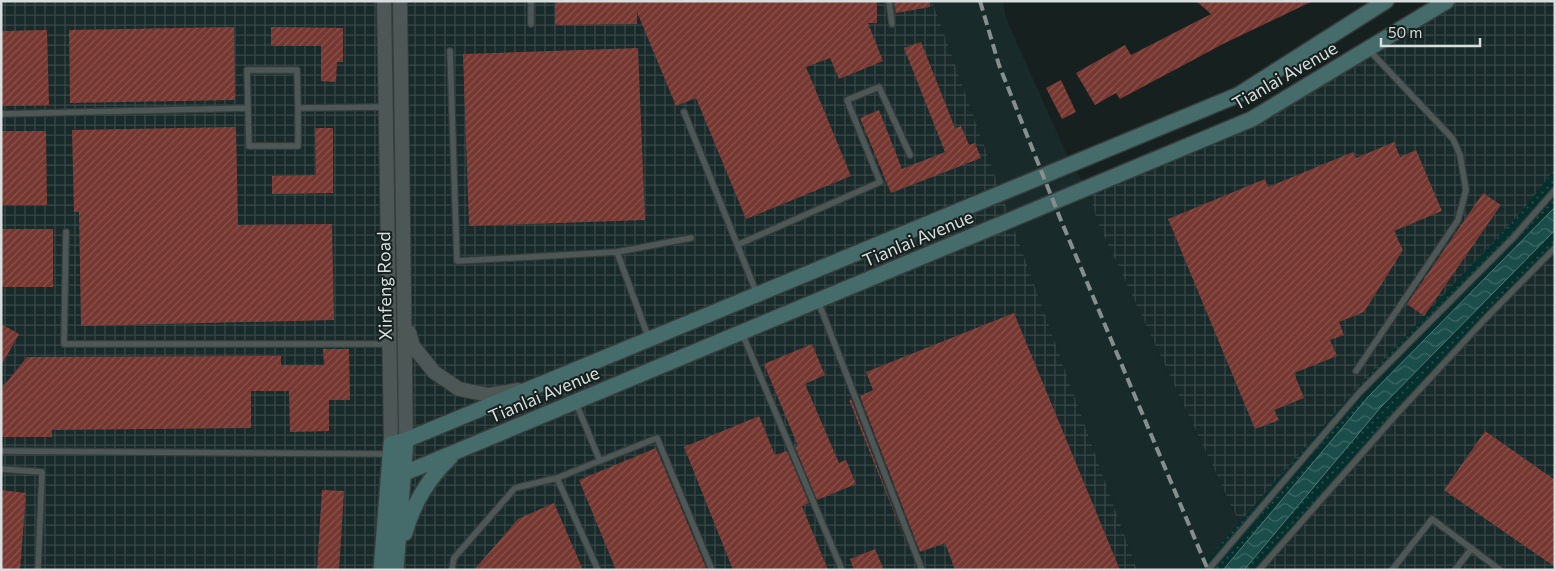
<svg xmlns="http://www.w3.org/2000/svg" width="1556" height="571" viewBox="0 0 1556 571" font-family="Commissioner,sans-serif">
<defs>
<pattern id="industrial-grid" width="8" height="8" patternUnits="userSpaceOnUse" patternTransform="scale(1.25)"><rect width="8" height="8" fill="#182a29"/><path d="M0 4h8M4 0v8" fill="none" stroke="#394848"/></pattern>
<pattern id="grass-dots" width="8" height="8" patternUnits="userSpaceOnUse" patternTransform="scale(1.25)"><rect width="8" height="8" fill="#042f2d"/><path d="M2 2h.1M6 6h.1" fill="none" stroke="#284d4b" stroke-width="1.8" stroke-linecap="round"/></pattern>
<pattern id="water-waves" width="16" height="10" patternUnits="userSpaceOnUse" patternTransform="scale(1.25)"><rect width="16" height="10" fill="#1b4e4b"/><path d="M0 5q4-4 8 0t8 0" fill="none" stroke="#3b6764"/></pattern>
<pattern id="building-hatch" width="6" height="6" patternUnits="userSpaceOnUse" patternTransform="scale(1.25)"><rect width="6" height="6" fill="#763731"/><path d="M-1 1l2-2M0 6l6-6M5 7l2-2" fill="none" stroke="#89544e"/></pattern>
</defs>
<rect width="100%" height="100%" fill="#16201f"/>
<path fill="#182a29" d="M932,1H1003L1006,18L1071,164L1087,188L1098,223L1239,523L1198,570H1137Z"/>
<path fill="url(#industrial-grid)" d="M1,1H932L1137,570H1Z
M1446,1H1555V570H1259L1260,567L1098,223L1087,188L1252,119Z"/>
<path fill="url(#grass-dots)" d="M1555,169V248L1485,319L1259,570H1198L1357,388L1523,210Z"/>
<path fill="url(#water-waves)" stroke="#537977" d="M1555,207V230L1380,408L1244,570H1223L1368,397Z"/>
<path fill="url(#building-hatch)" d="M555,1H877V23H868L883,61L839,79L830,58L806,67L851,176L746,219L696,98L676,106L637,12V24L555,25Z
M894,1H930V7L896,13Z
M1196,1H1313L1223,44L1120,99L1116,93L1095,105L1076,73L1125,45L1131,55L1211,14Z
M234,27L235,100L70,103L69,30Z
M271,27L343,28V62H337L336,82L321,81V46H271Z
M47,30L49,105L1,106V31Z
M921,42L955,128L961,126L969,145L975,143L981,158L891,193L860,118L879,110L902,169L945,152L904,48Z
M638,48L645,220L469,226L463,54Z
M1061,80L1076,112L1062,119L1046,88Z
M236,127L238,225L332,224L334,320L81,326L79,212H74L72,130Z
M315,128H333V193L272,194V176L316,175Z
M1,131H46L47,205H1Z
M1394,142L1400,157L1416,150L1442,211L1394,231L1403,250L1364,312L1339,322L1344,335L1330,340L1337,356L1294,373L1304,398L1274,410L1279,420L1255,429L1168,219L1265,179L1268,187L1353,152L1356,158Z
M1483,193L1501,205L1424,316L1407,304Z
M1,229H53V287H1Z
M1014,313L1021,330L1120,570H955L945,543L920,552L860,396L873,390L866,372Z
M1,324L19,334L1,366Z
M812,344L825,375L805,384L839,463L846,460L856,484L817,500L795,447L798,446L764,364Z
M323,349H349L350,400H329V431L290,432L289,391H251V428L52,430V437H1V389L27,357L281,356V365H324Z
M851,399L911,555L849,400Z
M759,416L775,455L787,451L809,503L802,506L828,570H733L684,447Z
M1485,431L1555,480V567L1444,490Z
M656,448L707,570H616L579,480Z
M1,490L26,493L20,570H1Z
M322,490L344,491L339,570H317Z
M554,503L583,570H474L518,519Z
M875,549L884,570H854L850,559Z"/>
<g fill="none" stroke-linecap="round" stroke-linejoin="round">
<defs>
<path id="service" d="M889,1L892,24
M531,24V1
M450,51L457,261L617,252
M298,108V146H249L247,70H297L298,108L385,107
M684,112L757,294
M1,114L248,108
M66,232L64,344H389
M737,245L880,182L847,100L879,87L910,155
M818,301L922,570
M742,333L842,570
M649,339L617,252L691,238
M1356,371L1458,220L1466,190L1460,155L1453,139L1368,49
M576,403L600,461
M1,451L390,454
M1,469L42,472L38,570
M452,570L454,558L515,488L557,478
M598,570L557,478L657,438L712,570
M1208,570L1359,393L1513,238L1555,190
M1259,570L1395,416L1485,319L1555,248
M1392,570L1432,519L1500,570
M1455,570L1472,548"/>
<path id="tertiary" d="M384,1L391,444
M400,1L406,440
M409,332L413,346L434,372L459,389L489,395L518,390"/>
<path id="secondary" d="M388,480L1252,119L1447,1
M405,533C412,506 429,477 450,458
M381,570L391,444L406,440L1238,95L1386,1
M396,570L406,440"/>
</defs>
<use href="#service" stroke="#363c3c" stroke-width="8"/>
<use href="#tertiary" stroke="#363c3c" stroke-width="16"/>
<use href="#secondary" stroke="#363c3c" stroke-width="18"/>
<use href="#service" stroke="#4c5756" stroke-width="5.5"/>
<use href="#tertiary" stroke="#4c5756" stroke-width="14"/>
<use href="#secondary" stroke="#456b6a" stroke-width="15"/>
<path stroke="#878f8e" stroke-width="4" stroke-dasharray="10 5" stroke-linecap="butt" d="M980,1L999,65L1060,218L1208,570"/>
</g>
<g text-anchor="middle" stroke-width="4" stroke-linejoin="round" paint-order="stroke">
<g font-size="18" fill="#d7dedd" stroke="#16201f">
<text transform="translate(1285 76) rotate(-30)" y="6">Tianlai Avenue</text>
<text transform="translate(918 239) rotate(-23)" y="6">Tianlai Avenue</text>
<text transform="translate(385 286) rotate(-91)" y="6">Xinfeng Road</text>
<text transform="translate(544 395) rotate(-23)" y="6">Tianlai Avenue</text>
</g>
</g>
<rect width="1556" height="571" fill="none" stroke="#d7dedd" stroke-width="5"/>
<path d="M1381 38v8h99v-8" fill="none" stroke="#d7dedd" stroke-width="2.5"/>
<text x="1388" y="38" font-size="15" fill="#d7dedd" stroke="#16201f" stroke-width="4" paint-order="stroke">50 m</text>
</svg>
